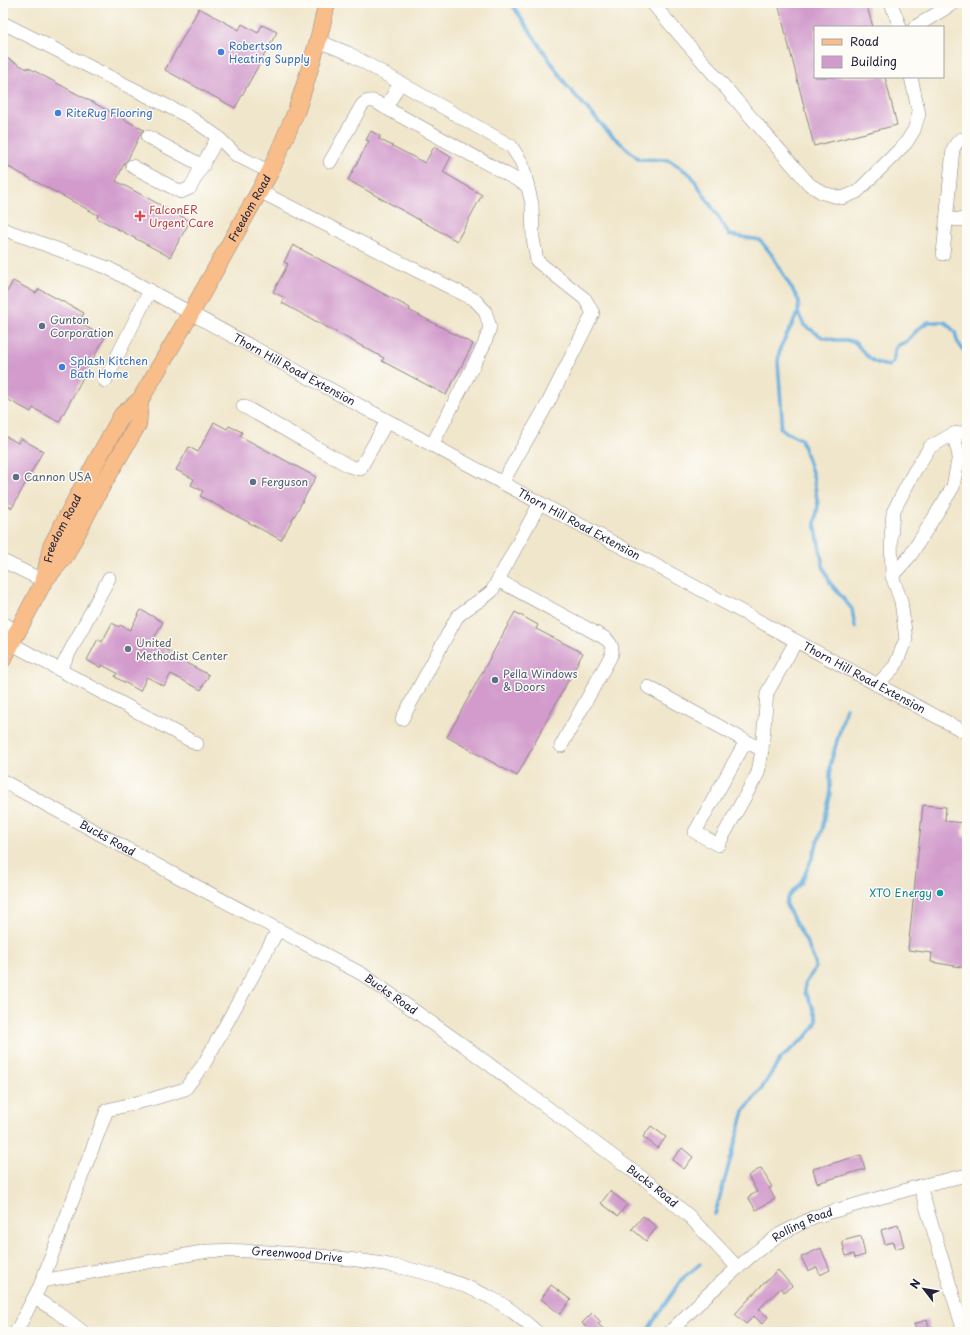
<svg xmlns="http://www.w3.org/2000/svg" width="970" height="1335" viewBox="0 0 970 1335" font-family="'Playpen Sans',sans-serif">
<rect width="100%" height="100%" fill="#fdfcf7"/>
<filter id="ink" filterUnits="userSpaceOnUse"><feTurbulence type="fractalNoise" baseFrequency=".025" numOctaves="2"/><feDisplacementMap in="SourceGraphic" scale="8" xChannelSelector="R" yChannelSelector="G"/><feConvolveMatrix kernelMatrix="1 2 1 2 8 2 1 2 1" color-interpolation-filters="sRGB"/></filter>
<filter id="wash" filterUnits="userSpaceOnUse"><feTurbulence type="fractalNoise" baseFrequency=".012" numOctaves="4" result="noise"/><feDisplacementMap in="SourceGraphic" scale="16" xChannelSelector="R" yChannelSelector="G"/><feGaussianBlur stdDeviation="0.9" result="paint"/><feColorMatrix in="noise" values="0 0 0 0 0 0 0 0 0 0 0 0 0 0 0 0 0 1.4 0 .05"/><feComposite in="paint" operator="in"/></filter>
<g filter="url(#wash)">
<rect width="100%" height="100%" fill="#f0e6cb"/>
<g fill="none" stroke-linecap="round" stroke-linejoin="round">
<path stroke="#67aede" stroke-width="3.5" d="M511,3L567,86L609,133L639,159L669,160L691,175L730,235L760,240L772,255L799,301L798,313L804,325L822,337L835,340H847L856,343C866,356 872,364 889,366L894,360L895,350L898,345L906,342L918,329L928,322H945L955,332L957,341L963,350L967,351
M798,313L780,348L778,362L782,417L780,427L786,432L801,439L813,475L818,505L815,523L823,566L830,583L852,609L855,627
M715,1214L744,1111L760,1091L781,1058L807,1036L814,1027L817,1020L813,1007L805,993V983L815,969V962L806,941L786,905L787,899L791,893L801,883L813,856L822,829L830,796V766L846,708
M646,1332L684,1277L700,1264"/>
</g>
<g id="blocks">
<path fill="#d29bcc" d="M778,3H866L873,27H815V77H885L897,125L814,146Z
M199,8L239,30L242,24L258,33L262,25L277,32L235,108L165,70Z
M3,56L27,69V67L144,130L141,133L128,159L125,162L116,181L190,221L170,257L97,218L98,215L3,164Z
M371,131L380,136L379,139L425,163L434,147L451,157L443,172L482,195L457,241L348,180L369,141L366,140Z
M293,245L410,308L409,310L473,344L446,395L382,361L384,358L282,303L285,298L273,292L288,264L284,262Z
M13,281L36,293L39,289L84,313L79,323L105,337L59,422L33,408L31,412L3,397V299Z
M214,422L227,429L229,426L242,432L240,436L316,477L281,540L200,496L203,491L191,485L194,479L176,470L189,447L198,452Z
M3,435L18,443L20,438L43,451L12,508L3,503Z
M141,610L163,622L152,642L176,655L175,657L209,675L201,690L171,674L164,686L147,677L140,691L115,677L117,673L102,665L101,668L87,660L98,639L102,642L112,623L119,627L120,625L130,630Z
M515,612L538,625L536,629L583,653L517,776L447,737Z
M923,805L946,807L945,821L964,823L962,836L967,837V968L931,962L932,953L908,950Z
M651,1126L666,1137L658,1148L643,1137Z
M682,1148L693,1157L684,1169L672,1160Z
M861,1155L865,1169L817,1183L813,1169Z
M761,1168L772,1187L769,1188L775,1199L756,1210L748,1197L757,1192L748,1176Z
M610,1191L627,1204L618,1216L601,1203Z
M643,1216L657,1227L646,1241L632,1229Z
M898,1225L904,1246L895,1249L893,1242L885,1244L881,1230Z
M861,1236L865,1255L855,1258L854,1254L846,1256L842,1241Z
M821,1248L830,1270L820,1275L817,1267L808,1271L801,1257Z
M778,1270L792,1286L784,1292L781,1288L759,1309L768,1317L762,1324L754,1316L746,1324L735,1314L760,1287Z
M551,1285L571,1300L560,1314L541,1299Z
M592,1313L601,1322L598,1324L607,1332H591L582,1323Z
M927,1320L931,1332H917L914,1324Z"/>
</g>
</g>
<g filter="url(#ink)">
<use href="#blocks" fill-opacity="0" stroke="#898483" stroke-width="1"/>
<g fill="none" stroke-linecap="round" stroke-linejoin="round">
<defs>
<g id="minor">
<path d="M652,3L809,184L823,193L842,198L857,192L906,143L914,130L919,114L911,77"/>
<path d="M891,3L900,27"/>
<path d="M3,23L191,118L218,137L236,155L270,172"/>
<path d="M915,27L954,3"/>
<path d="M318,41L348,53L511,146L522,163L532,204L533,238L537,261L585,299L593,313L548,403L502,483"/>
<path d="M400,83L386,108L528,186"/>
<path d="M148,137L203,166"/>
<path d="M330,162L362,105C371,96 377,103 386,108"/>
<path d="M132,166L181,192L190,188L218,137"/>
<path d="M259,191L475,300L485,311L490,327L484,345L432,445"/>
<path d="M946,219L967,220"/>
<path id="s1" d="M3,229L108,268L432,445L967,733"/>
<path d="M943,254L953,149C957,142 959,138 967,139"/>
<path d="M105,381L150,290"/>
<path d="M243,406L349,466L360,469L387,421"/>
<path d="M3,561L44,581"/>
<path d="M892,576L910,556L953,487L959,455L953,434"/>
<path d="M109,578L60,670L197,744"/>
<path d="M498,580L603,637C610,641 613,646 612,654L561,746"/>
<path d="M3,623L18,632"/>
<path d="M12,644L60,670"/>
<path d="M877,685L895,666L906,639L901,601L892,576L891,538L893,512L914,472L930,447L953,434L967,432"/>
<path d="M648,687L762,750L767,693L796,641"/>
<path d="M402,719L457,617C467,607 481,601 492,591L540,503"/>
<path d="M746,741L695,832L718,845L758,773L762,750"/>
<path id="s2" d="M3,781L175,875L362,974L459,1042L656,1188L689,1216L738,1268"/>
<path d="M920,1186L964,1332"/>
<path id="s3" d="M42,1281L208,1251C237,1249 267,1252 296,1254C361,1259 432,1267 491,1298C508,1306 523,1320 537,1332"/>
<path d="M34,1298L56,1311L83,1332"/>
<path d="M16,1332L40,1286L107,1110L152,1099L185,1089L204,1064L278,930"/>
<path id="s4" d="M670,1332L705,1297L752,1255L780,1234L814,1217L920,1186L967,1175"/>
</g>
<g id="major">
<path id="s5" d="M44,581L51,547L91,471L122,415L140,400L191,313L270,172L296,112L306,81L318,41L327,3"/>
<path d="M3,659L44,581L65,556L99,491L138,424L140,400"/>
</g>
</defs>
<use href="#minor" stroke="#898483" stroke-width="14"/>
<use href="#major" stroke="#898483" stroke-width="18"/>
<use href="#minor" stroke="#fff" stroke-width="13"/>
<use href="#major" stroke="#f8bd89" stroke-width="17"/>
</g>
</g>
<g fill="#3f7fe0" stroke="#fdfcf7" stroke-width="1.5">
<circle cx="221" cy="52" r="4"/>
<circle cx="58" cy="113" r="4"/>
<circle cx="62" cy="367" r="4"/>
</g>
<path fill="#e0444e" stroke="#fdfcf7" stroke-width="1.5" d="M138 210h4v4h4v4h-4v4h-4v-4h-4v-4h4z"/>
<g fill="#5c6f8a" stroke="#fdfcf7" stroke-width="1.5">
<circle cx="42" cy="326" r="4"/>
<circle cx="16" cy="477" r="4"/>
<circle cx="253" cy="482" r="4"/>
<circle cx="495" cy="680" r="4"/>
</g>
<circle fill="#6b7280" stroke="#fdfcf7" stroke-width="1.5" cx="128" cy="649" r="4"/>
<circle fill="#0f9aa8" stroke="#fdfcf7" stroke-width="1.5" cx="940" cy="893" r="4"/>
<g text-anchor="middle" stroke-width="3" stroke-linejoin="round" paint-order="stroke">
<g font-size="11" fill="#366cbe" stroke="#fdfcf7" text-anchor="start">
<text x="229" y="50">Robertson<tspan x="229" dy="13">Heating Supply</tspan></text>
<text x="66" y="117">RiteRug Flooring</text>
<text x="70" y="365">Splash Kitchen<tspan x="70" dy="13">Bath Home</tspan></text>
</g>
<g font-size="11" fill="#22223b" stroke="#fdfcf7">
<text dy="4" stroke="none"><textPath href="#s5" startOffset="429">Freedom Road</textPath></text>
<text dy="4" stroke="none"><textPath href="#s1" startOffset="324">Thorn Hill Road Extension</textPath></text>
<text dy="4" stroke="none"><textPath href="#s1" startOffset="648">Thorn Hill Road Extension</textPath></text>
<text dy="4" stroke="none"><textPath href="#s5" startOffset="56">Freedom Road</textPath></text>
<text dy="4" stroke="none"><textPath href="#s1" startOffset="972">Thorn Hill Road Extension</textPath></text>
<text dy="4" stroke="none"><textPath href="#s2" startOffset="119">Bucks Road</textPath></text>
<text dy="4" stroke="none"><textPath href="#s2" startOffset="443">Bucks Road</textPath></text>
<text dy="4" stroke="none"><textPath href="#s2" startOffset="767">Bucks Road</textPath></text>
<text dy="4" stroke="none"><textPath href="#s4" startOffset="172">Rolling Road</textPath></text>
<text dy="4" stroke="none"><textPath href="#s3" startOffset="258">Greenwood Drive</textPath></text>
</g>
<g font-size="11" fill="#be3a42" stroke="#fdfcf7" text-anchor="start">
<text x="149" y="214">FalconER<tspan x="149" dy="13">Urgent Care</tspan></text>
</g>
<g font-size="11" fill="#4e5e75" stroke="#fdfcf7" text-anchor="start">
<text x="50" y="324">Gunton<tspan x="50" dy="13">Corporation</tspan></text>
<text x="24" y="481">Cannon USA</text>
<text x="261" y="486">Ferguson</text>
<text x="503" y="678">Pella Windows<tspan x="503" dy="13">&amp; Doors</tspan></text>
</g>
<g font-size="11" fill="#5b616d" stroke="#fdfcf7" text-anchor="start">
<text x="136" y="647">United<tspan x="136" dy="13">Methodist Center</tspan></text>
</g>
<g font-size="11" fill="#0d838f" stroke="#fdfcf7" text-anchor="end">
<text x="932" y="897">XTO Energy</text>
</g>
</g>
<rect width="970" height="1335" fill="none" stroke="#fdfcf7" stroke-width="16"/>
<rect x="814" y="26" width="130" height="52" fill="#fdfcf7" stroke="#a5a5ac"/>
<rect x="822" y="39" width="20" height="6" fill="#f8bd89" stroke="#a5a5ac"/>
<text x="850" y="46" font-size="12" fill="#22223b">Road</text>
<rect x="822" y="56" width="20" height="12" fill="#d29bcc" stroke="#a5a5ac"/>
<text x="850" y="66" font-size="12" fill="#22223b">Building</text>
<g transform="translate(924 1289) rotate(301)" stroke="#fdfcf7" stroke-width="3" paint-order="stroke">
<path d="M0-3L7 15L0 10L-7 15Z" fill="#22223b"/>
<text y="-6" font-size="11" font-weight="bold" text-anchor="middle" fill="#22223b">N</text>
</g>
</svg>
